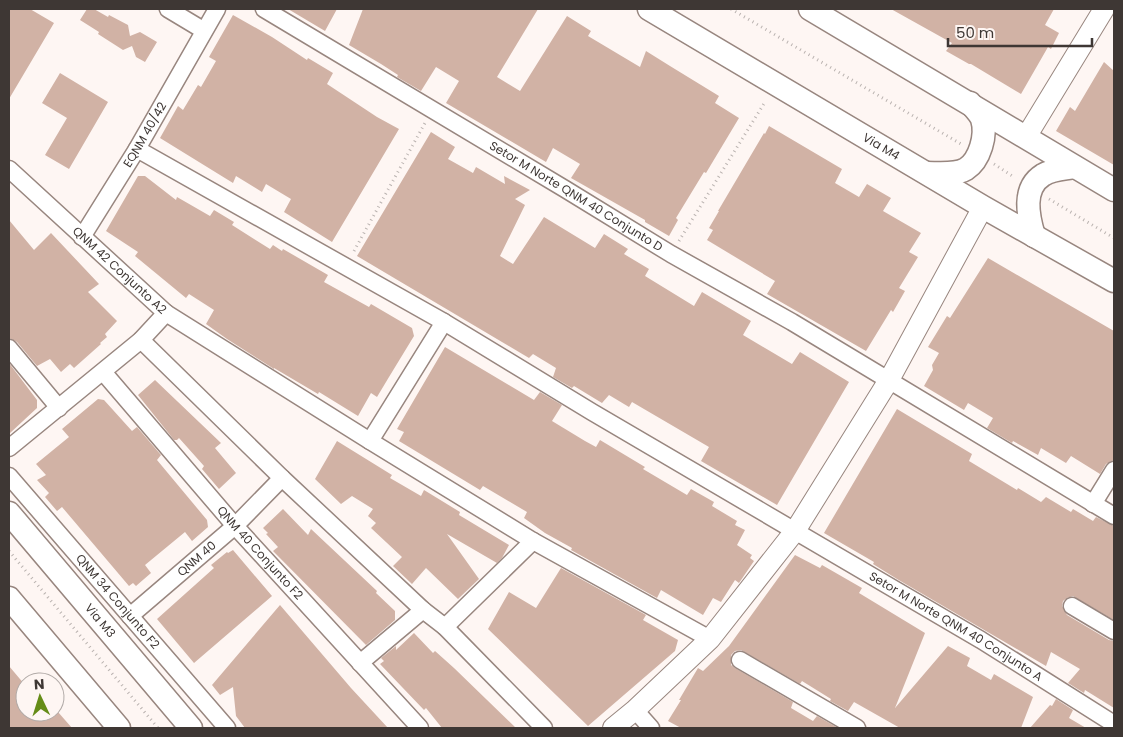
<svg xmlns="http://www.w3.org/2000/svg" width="1123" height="737" viewBox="0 0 1123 737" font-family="Poppins,sans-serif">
<rect width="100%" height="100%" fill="#fef6f3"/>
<path fill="#d1b2a5" d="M9,9H30L54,23L9,99Z
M87,9H94L108,17L109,15L128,25L130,36L140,32L157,42L145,62L136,57L132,46L123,50L98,34L99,32L80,20Z
M288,9H337L325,31Z
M363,9H538L497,77L520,91L567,16L591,31L588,36L640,67L646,51L670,66L719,96L715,103L739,118L706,173L704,172L676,218L678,220L669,236L645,222V220L571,178L580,164L553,148L546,162L446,103L459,81L436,67L421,91L397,77L398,75L381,64L349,45Z
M891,9H1054L1045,25L1059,33L1051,49L1048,47L1021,94L971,64H969L946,51L952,43Z
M233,15L272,37L307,60L308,58L333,73L327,84L377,117L399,129L332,242L284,212L291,199L266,184L262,192L236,176L233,183L160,138L178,106L183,110L198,85L201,87L216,61L209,57Z
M1104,62L1114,71V165L1056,131L1070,107L1075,111Z
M60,73L108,102L69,169L45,155L67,118L42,103Z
M769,126L842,169L835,183L859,197L867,184L891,198L883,211L921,233L909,252L918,257L899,288L905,291L893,312L891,310L866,351L767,294L775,281L707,240L713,230L709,228L719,211H718L764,133L765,134Z
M431,132L455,147L448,159L473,173L476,167L505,184L504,176L530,190L515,199L525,205L500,256L513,264L544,217L595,248L604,234L628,249L624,254L649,269L645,276L694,306L702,292L751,321L743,335L792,364L800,352L849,382L777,505L701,461L709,447L632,402L629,407L609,395L602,403L574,386L572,388L553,377L556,368L533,354L529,358L357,256Z
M138,176H145L176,200L177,197L210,216L214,210L234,222L232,225L270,249L273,245L282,251L283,249L328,275L324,282L369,307L371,304L412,328L414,336L389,377L377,397L371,393L358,416L319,392L318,394L274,368V369L227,339L206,324L214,310L189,294L186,298L135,256L138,252L106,231Z
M9,220L34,250L51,233L99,284L88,292L117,321L105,334L107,337L100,343L101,344L74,368L70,364L61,372L50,359L37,366L17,342L9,338Z
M988,258L1114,331V460L1106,464L1100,474L1071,456L1066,463L1041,448L1038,455L1013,441L1012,443L987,428L993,418L968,403L964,410L924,386L933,370L932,365L939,353L928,347L947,316L950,318Z
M445,347L534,400L540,392L562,405L552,421L585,441L596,447L600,440L645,467L643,469L687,495L691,489L714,502L712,506L737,521L735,525L745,530L737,545L752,555L750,558L754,561L739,583L735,580L721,602L713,598L703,615L661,590L657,598L571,550L572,548L545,533L524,518L527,512L483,486L480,490L399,441L404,432L397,429Z
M9,363L37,400V408L9,434Z
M155,380L221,443L215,448L236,473L219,489L202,469L204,466L179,438L177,440H174L138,395Z
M98,399L104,400L132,431L137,427L161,455L157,460L207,520L208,527L192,541L185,532L145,565L151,573L136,586L133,583L129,586L62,507L57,511L45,497L49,493L37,480L46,475L36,464L69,437L62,429Z
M897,409L972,454L969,461L1017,490L1018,488L1041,502L1046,497L1071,512L1073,509L1093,521L1096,517L1114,526V620L1073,596L1067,598L1063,601L1062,606L1067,615L1109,640L1114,641V708L1085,690L1084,693L1068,683L1080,669L1051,652L1046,666L897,579L873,564L874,562L824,533Z
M337,441L392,475L390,478L421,496L424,490L460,512L459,515L509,545L502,558L497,563L447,534L479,579L458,599L426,568L412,584L393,566L402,557L371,528L376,523L368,516L373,509L352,496L341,504L315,479Z
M283,509L308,535L311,529L377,591L376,593L395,611V620L366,645L273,551L278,547L266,534L268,533L263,528Z
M233,550L272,596L194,663L157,619L214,568L211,565L227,552L228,553Z
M795,555L820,568L822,565L862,588L859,593L925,633L895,708L948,646L970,658L967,666L991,680L994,674L1033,697L1021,728H900L854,702L848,711L830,701L831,699L802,681L800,684L741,650L735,651L731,655V665L735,668L793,702L791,708L813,721L817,716L838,728H681L668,721L681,700H679L698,668L703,671L729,646Z
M561,568L646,615L643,620L678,640L675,651L588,726L488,629L509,592L536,608Z
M280,605L351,688L388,728H245L236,716L233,687L220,695L212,685Z
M414,633L433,653L435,651L454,668L516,728H442L426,708L424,710L380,664L384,661L381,658L396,646V650Z
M9,666L25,685V712H58L72,728H9Z
M1056,699L1073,710L1069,718L1086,728H1030L1050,705L1052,706Z"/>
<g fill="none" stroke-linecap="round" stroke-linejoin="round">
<defs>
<g id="minor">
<path d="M168,9L203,30"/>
<path id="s1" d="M264,9L565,189L671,254L792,322L1114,516"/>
<path id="s2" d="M137,149L444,322L592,412L981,640L1114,724"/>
<path id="s3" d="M9,169L166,313L141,340L9,448"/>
<path id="s4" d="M82,237L137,149L217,9"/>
<path d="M166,313L370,441L533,541L710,639"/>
<path d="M141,340L282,478L423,610L445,627L544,728"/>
<path d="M9,348L59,408"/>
<path id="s5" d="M104,373L235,526L420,728"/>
<path d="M370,441L444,322"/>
<path id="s6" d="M9,476L227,728"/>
<path d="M1093,504L1114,470"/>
<path d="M1072,606L1114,631"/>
<path id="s7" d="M130,616L235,526L282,478"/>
<path d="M445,627L533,541"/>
<path d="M740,660L857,728"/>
<path d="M360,663L423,610"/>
<path d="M635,710L651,728"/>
</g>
<path id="tertiary" d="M1026,137L1104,9
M613,728L635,710L710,639L795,531L889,380L983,207"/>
<g id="secondary">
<path id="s8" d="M649,9L983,207L1114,281"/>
<path d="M810,9L1114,190"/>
<path d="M927,173C938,173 956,175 966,169C980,160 987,135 982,119C980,114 974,108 970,103"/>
<path d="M1034,236C1028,216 1022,188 1043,175C1052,169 1064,169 1074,167"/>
<path id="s9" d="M9,513L191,728"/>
<path d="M9,598L119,728"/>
</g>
</defs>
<use href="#minor" stroke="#98867f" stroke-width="19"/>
<use href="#tertiary" stroke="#98867f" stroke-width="22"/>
<use href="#secondary" stroke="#98867f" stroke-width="25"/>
<path stroke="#bab3b0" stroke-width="3" stroke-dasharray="1 4" stroke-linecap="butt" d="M731,9L961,144
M994,164L1014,177
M1049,199L1114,238
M679,241L765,102
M354,251L425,123
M9,551L158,728"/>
<use href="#minor" stroke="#fff" stroke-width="16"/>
<use href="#tertiary" stroke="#fff" stroke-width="20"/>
<use href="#secondary" stroke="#fff" stroke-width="22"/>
</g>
<g text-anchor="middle" stroke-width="4" stroke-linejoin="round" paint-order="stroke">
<g font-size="12" fill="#3e3734" stroke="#fef6f3">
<text dy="4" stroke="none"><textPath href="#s4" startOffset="120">EQNM 40/42</textPath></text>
<text dy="4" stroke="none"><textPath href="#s8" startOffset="270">Via M4</textPath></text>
<text dy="4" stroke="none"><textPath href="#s1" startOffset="364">Setor M Norte QNM 40 Conjunto D</textPath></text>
<text dy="4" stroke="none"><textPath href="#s3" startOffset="150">QNM 42 Conjunto A2</textPath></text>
<text dy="4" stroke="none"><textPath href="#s5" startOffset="238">QNM 40 Conjunto F2</textPath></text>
<text dy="4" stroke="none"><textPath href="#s7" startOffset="88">QNM 40</textPath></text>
<text dy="4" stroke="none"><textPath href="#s6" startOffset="166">QNM 34 Conjunto F2</textPath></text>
<text dy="4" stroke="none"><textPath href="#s9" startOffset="141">Via M3</textPath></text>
<text dy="4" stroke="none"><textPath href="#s2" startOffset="948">Setor M Norte QNM 40 Conjunto A</textPath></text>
</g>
</g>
<rect width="1123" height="737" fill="none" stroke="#3e3734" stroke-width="20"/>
<g transform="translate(40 697) rotate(356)"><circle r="24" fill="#fef6f3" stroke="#b1aaa7"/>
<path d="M0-4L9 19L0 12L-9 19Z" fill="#658c17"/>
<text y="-8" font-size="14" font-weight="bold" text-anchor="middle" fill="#3e3734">N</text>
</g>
<path d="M948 38v8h144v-8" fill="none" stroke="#3e3734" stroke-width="2.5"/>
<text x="956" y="38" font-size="15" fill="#3e3734" stroke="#fef6f3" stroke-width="4" paint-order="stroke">50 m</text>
</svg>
